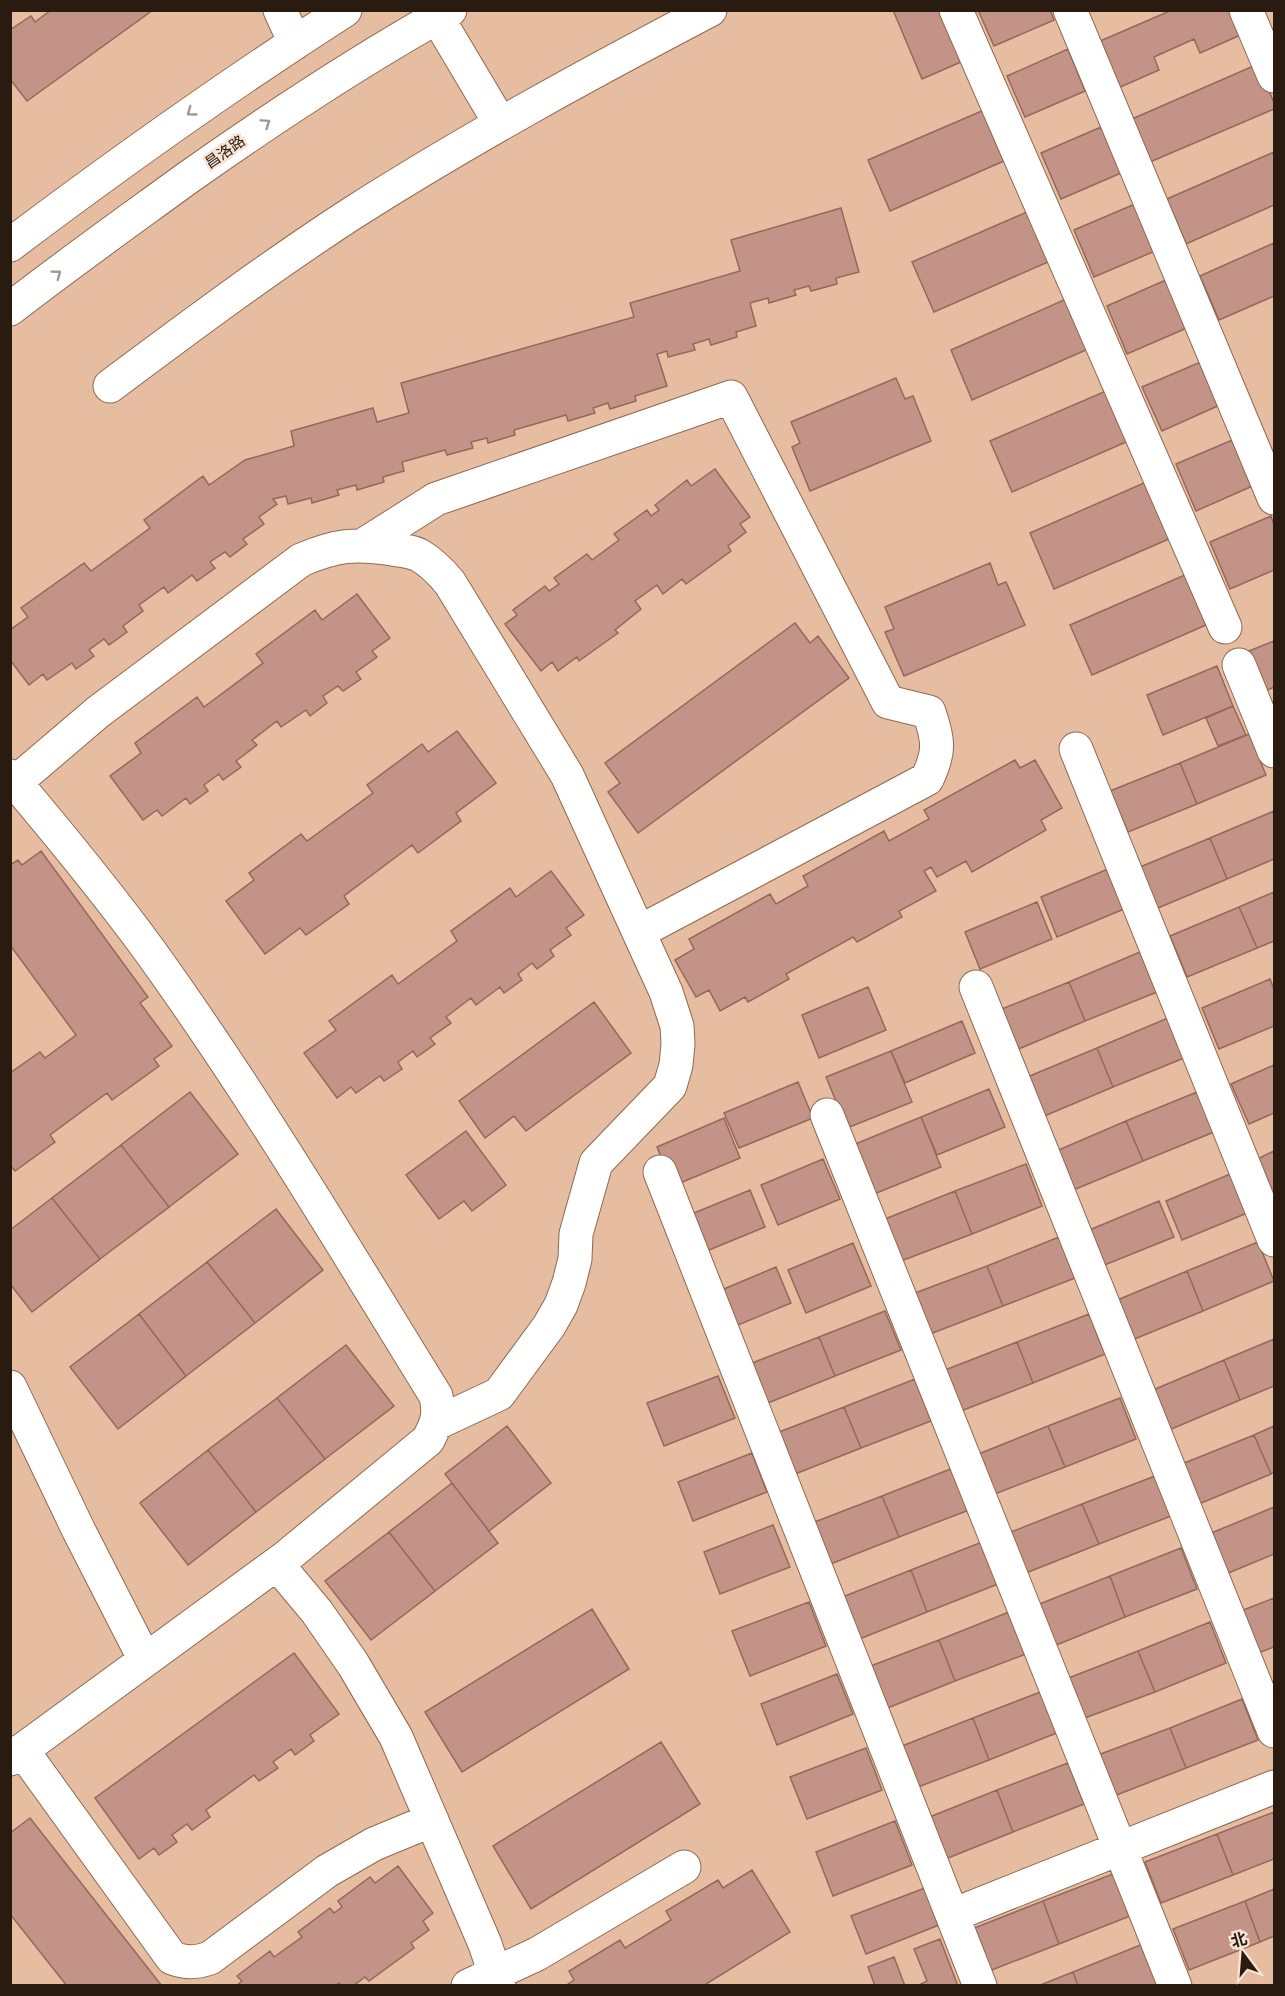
<svg xmlns="http://www.w3.org/2000/svg" width="1285" height="1996" viewBox="0 0 1285 1996" font-family="Helvetica,'Noto Sans SC',sans-serif">
<rect width="100%" height="100%" fill="#e7bda2"/>
<path fill="#c39387" stroke="#94685c" stroke-width="1.5" d="M51,10H153L27,101L10,79V30L31,16L35,22Z
M893,10H950L970,58L922,79Z
M978,10H1050L1054,20L994,46Z
M1172,10H1235L1245,33L1200,53L1194,39L1154,57L1159,70L1118,88L1098,42Z
M1068,49L1085,91L1025,117L1007,76Z
M1258,64L1274,103V109L1150,162L1132,119Z
M991,107L1013,157L890,211L868,160Z
M1101,127L1121,173L1061,199L1041,153Z
M1274,152V205L1186,244L1167,199Z
M1135,204L1155,251L1094,277L1074,230Z
M841,208L859,272L836,278L837,284L811,291L809,286L794,290L796,295L769,303L768,298L750,303L756,326L736,332L737,337L711,345L709,339L693,344L695,350L668,357L667,351L657,354L667,386L635,396L636,401L610,409L608,403L593,408L595,413L568,421L566,415L514,430L515,435L488,443L487,438L471,442L473,448L447,455L445,450L402,462L404,471L383,477L384,482L357,490L356,485L337,490L339,495L312,503L311,498L288,504L286,496L273,499L277,504L259,517L264,524L243,539L247,544L230,557L225,552L210,562L215,568L197,581L192,575L168,593L164,587L139,605L143,611L123,626L127,632L109,645L104,639L89,650L94,656L76,669L72,663L47,680L43,674L29,685L10,660V630L28,617L21,608L84,563L91,571L150,528L144,520L203,476L209,485L245,460L294,446L291,431L373,408L377,422L409,413L401,383L634,317L630,303L740,271L731,240Z
M1036,208L1057,258L934,312L912,262Z
M1274,243V296L1219,320L1200,276Z
M1168,279L1189,327L1127,354L1107,306Z
M1073,296L1095,346L972,400L951,350Z
M1203,361L1222,404L1162,431L1142,387Z
M896,378L905,399L913,396L931,441L810,491L792,447L800,443L791,422Z
M1113,388L1135,438L1012,492L990,441Z
M1237,438L1257,484L1196,511L1176,464Z
M715,469L750,517L740,524L746,532L728,546L731,551L686,584L682,579L663,594L657,585L635,601L641,609L615,630L618,633L579,661L577,657L558,671L552,662L541,671L505,624L517,615L513,610L545,586L549,591L559,584L554,578L587,554L592,560L619,540L614,534L647,510L651,516L659,510L655,505L687,480L691,486Z
M1153,479L1178,535L1054,589L1030,533Z
M1271,516L1274,525V570L1230,589L1210,542Z
M990,563L998,585L1006,582L1025,625L904,676L885,632L894,629L885,607Z
M1194,571L1215,621L1092,675L1070,625Z
M357,594L390,638L372,651L377,657L356,672L361,679L343,691L338,686L323,696L327,703L310,716L306,710L281,727L277,721L252,740L257,745L236,761L241,767L223,780L219,774L204,785L208,791L190,804L186,798L162,816L157,810L143,820L110,776L141,753L135,743L197,697L204,707L263,663L256,654L315,610L322,620Z
M795,623L810,643L818,636L849,678L638,833L608,792L620,783L605,763Z
M1274,641V687L1266,691L1249,651Z
M1217,666L1233,706L1163,735L1147,695Z
M1233,706L1246,735L1218,746L1206,718Z
M457,731L496,783L456,813L461,821L418,853L412,845L344,896L349,904L306,935L300,928L265,954L226,901L254,880L249,873L301,834L307,841L373,793L367,785L422,744L428,752Z
M1249,734L1266,775L1197,804L1180,763Z
M1015,760L1020,768L1035,760L1062,808L1041,820L1046,830L972,872L966,861L937,877L931,867L924,871L936,891L899,911L902,917L857,942L853,937L786,974L789,979L748,1002L745,997L720,1011L709,990L696,997L675,960L694,949L689,939L770,894L776,904L808,886L803,876L884,831L889,841L929,819L924,810Z
M1180,763L1197,804L1128,832L1110,791Z
M1274,811V859L1227,879L1210,838Z
M1210,838L1227,879L1158,908L1140,867Z
M41,851L148,997L140,1003L172,1046L154,1059L159,1066L112,1100L107,1093L50,1135L55,1142L15,1171L10,1165V1073L40,1052L45,1058L76,1035L10,945V865L18,860L22,865Z
M1108,869L1124,909L1057,937L1041,897Z
M551,871L584,915L566,928L571,935L550,950L554,956L537,969L532,963L518,974L522,980L504,993L500,987L476,1005L471,998L446,1017L451,1023L430,1038L435,1044L417,1057L413,1051L398,1062L402,1069L384,1081L380,1076L356,1093L351,1087L337,1098L304,1053L336,1030L329,1021L392,975L398,984L457,941L451,931L510,888L516,897Z
M1274,892V941L1257,948L1239,907Z
M1037,902L1052,939L980,969L965,932Z
M1239,907L1257,948L1187,977L1170,936Z
M1140,952L1157,992L1085,1021L1069,982Z
M1270,979L1274,989V1026L1219,1049L1202,1008Z
M1069,982L1085,1021L1014,1051L997,1011Z
M868,987L886,1030L819,1058L802,1015Z
M594,1002L631,1053L526,1131L514,1116L485,1138L459,1101Z
M1168,1018L1184,1058L1113,1087L1097,1048Z
M962,1021L975,1053L905,1083L891,1051Z
M1097,1048L1113,1087L1042,1117L1025,1078Z
M891,1051L912,1102L847,1128L826,1077Z
M1274,1065V1113L1249,1124L1231,1084Z
M798,1082L813,1118L739,1148L724,1113Z
M989,1089L1005,1127L937,1155L921,1117Z
M190,1092L238,1154L169,1207L121,1145Z
M1197,1092L1214,1132L1143,1161L1126,1121Z
M921,1117L941,1167L874,1194L853,1145Z
M724,1118L740,1158L673,1186L657,1147Z
M1126,1121L1143,1161L1071,1191L1054,1152Z
M466,1131L506,1185L472,1211L464,1201L439,1219L406,1175Z
M121,1145L169,1207L100,1259L52,1198Z
M1274,1151V1199L1257,1159Z
M823,1159L840,1199L778,1225L761,1185Z
M1026,1164L1042,1206L972,1234L955,1191Z
M1235,1172L1252,1211L1182,1240L1166,1201Z
M750,1190L765,1227L697,1255L682,1218Z
M955,1191L972,1234L901,1261L885,1219Z
M52,1198L100,1259L32,1312L10,1284V1230Z
M1159,1201L1174,1237L1102,1266L1087,1231Z
M276,1209L323,1270L255,1323L207,1262Z
M1059,1237L1075,1278L1003,1306L987,1266Z
M1258,1242L1274,1281L1203,1311L1187,1271Z
M853,1243L871,1286L806,1313L788,1270Z
M207,1262L255,1323L186,1376L139,1314Z
M987,1266L1003,1306L930,1334L915,1293Z
M776,1267L791,1303L726,1330L712,1294Z
M1187,1271L1203,1311L1132,1340L1115,1301Z
M885,1311L901,1350L835,1376L819,1337Z
M139,1314L186,1376L118,1429L70,1367Z
M1089,1314L1105,1354L1033,1383L1017,1342Z
M819,1337L835,1376L763,1405L747,1365Z
M1274,1339V1386L1240,1400L1224,1360Z
M1017,1342L1033,1383L961,1411L945,1370Z
M346,1345L394,1406L325,1459L277,1398Z
M1224,1360L1240,1400L1169,1430L1153,1390Z
M718,1376L735,1418L664,1446L647,1403Z
M915,1379L931,1421L861,1448L844,1407Z
M277,1398L325,1459L256,1512L208,1450Z
M1120,1398L1136,1439L1065,1467L1048,1426Z
M844,1407L861,1448L790,1476L774,1434Z
M507,1426L551,1483L489,1531L445,1474Z
M1048,1426L1065,1467L992,1495L976,1455Z
M1274,1426V1472L1271,1474L1254,1435Z
M1254,1435L1271,1474L1199,1504L1182,1464Z
M208,1450L256,1512L188,1565L140,1503Z
M752,1453L767,1492L693,1521L678,1482Z
M953,1468L969,1510L899,1537L882,1496Z
M1155,1476L1171,1516L1099,1544L1082,1504Z
M452,1483L498,1543L435,1591L389,1532Z
M882,1496L899,1537L828,1565L812,1523Z
M1082,1504L1099,1544L1026,1573L1011,1532Z
M1274,1507V1554L1226,1574L1209,1534Z
M773,1525L790,1567L720,1594L704,1552Z
M389,1532L435,1591L371,1640L325,1581Z
M982,1542L998,1584L927,1612L911,1570Z
M1181,1548L1197,1589L1125,1617L1110,1576Z
M911,1570L927,1612L857,1640L840,1598Z
M1110,1576L1125,1617L1054,1646L1037,1605Z
M1274,1598V1647L1258,1653L1241,1611Z
M809,1602L826,1646L750,1676L732,1631Z
M592,1609L629,1669L462,1772L425,1712Z
M1009,1612L1026,1654L955,1681L939,1640Z
M1210,1622L1226,1663L1155,1692L1138,1651Z
M939,1640L955,1681L885,1709L868,1667Z
M1138,1651L1155,1692L1082,1719L1066,1679Z
M294,1653L339,1714L310,1735L314,1741L295,1755L291,1749L273,1762L278,1768L259,1781L254,1775L206,1810L210,1817L192,1830L187,1824L172,1835L177,1842L159,1855L154,1848L139,1859L95,1798Z
M837,1674L853,1714L777,1745L761,1704Z
M1043,1691L1059,1732L989,1760L973,1718Z
M1242,1699L1258,1740L1186,1768L1170,1728Z
M973,1718L989,1760L918,1787L902,1746Z
M1170,1728L1186,1768L1114,1796L1098,1755Z
M661,1742L700,1804L531,1909L493,1846Z
M866,1748L882,1790L807,1819L790,1777Z
M1068,1763L1084,1804L1013,1832L997,1790Z
M997,1790L1013,1832L943,1860L927,1818Z
M1274,1812V1859L1233,1875L1217,1834Z
M30,1818L162,1986H67L10,1914V1833Z
M895,1821L912,1865L833,1896L816,1852Z
M1217,1834L1233,1875L1161,1903L1145,1862Z
M398,1866L433,1913L423,1921L429,1930L411,1943L414,1948L369,1981L365,1977L353,1986H341L339,1983L335,1986H236L242,1981L237,1976L270,1951L274,1957L302,1937L298,1932L330,1908L334,1913L342,1907L338,1901L370,1877L375,1883Z
M752,1870L790,1932L703,1986H565L574,1980L569,1971L620,1940L625,1948L671,1920L666,1911L718,1880L723,1888Z
M1113,1874L1130,1916L1059,1944L1043,1901Z
M925,1888L939,1925L866,1954L851,1916Z
M1274,1889V1936L1260,1942L1245,1901Z
M1043,1901L1059,1944L989,1971L972,1929Z
M1245,1901L1260,1942L1189,1970L1173,1929Z
M940,1939L958,1986H917L927,1981L914,1949Z
M1143,1944L1160,1986H1078L1073,1972Z
M894,1957L905,1986H875L868,1967Z
M1073,1972L1078,1986H1038Z"/>
<g fill="none" stroke-linecap="round" stroke-linejoin="round">
<defs>
<path id="minor" d="M280,10L295,43
M956,10L1225,627
M1070,10L1274,498
M1246,10L1274,76
M437,17L500,123
M10,245C120,162 230,84 345,10
M10,309C68,264 127,222 186,179C271,119 358,61 450,10
M110,386C189,327 268,268 351,214C467,140 588,74 710,10
M365,544L436,499L731,397L888,702L929,712C939,741 940,752 927,779L639,932
M1239,665L1274,751
M1076,749L1274,1240
M10,776C59,834 107,892 152,954C254,1096 344,1247 436,1396C440,1416 437,1423 428,1440L286,1557L10,1759
M10,787L98,712L301,560C336,545 355,543 392,549C401,550 410,551 419,555C431,562 441,572 450,583L567,775L666,992L677,1026L678,1044L676,1065L670,1086L596,1163L576,1234L575,1259L569,1283L561,1305L549,1326L499,1394L437,1423
M976,987L1274,1731
M827,1115L1175,1986
M660,1172L980,1986
M10,1387L79,1531L145,1660
M277,1564L317,1612L353,1664L396,1737L485,1944L499,1986
M22,1750L172,1958C186,1963 195,1963 210,1958L327,1871L374,1844L432,1820
M953,1915L1274,1787
M468,1986L537,1954L684,1867"/>
</defs>
<use href="#minor" stroke="#8e6950" stroke-width="35"/>
<use href="#minor" stroke="#fff" stroke-width="33"/>
</g>
<defs><path id="oneway-chevron" d="M-2-3.5L2.5 0L-2 3.5" fill="none" stroke-width="1.6" stroke-linecap="round" stroke-linejoin="round" transform="scale(1.5)"/></defs>
<g stroke="#9f9894">
<use href="#oneway-chevron" transform="translate(191 112) rotate(144)"/>
<use href="#oneway-chevron" transform="translate(266 123) rotate(-34)"/>
<use href="#oneway-chevron" transform="translate(57 274) rotate(-37)"/>
</g>
<g text-anchor="middle" stroke-width="5" stroke-linejoin="round" paint-order="stroke">
<g font-size="15" fill="#2a1b11" stroke="#f8e3d5">
<text transform="translate(225 152) rotate(-35)" y="5">昌洛路</text>
</g>
</g>
<rect width="1285" height="1996" fill="none" stroke="#2a1b11" stroke-width="24"/>
<g transform="translate(1243 1954) rotate(344)" stroke="#f8e3d5" stroke-width="4.5" paint-order="stroke">
<path d="M0-4.5L10 22L0 15L-10 22Z" fill="#2a1b11"/>
<text y="-9" font-size="16" font-weight="bold" text-anchor="middle" fill="#2a1b11">北</text>
</g>
</svg>
